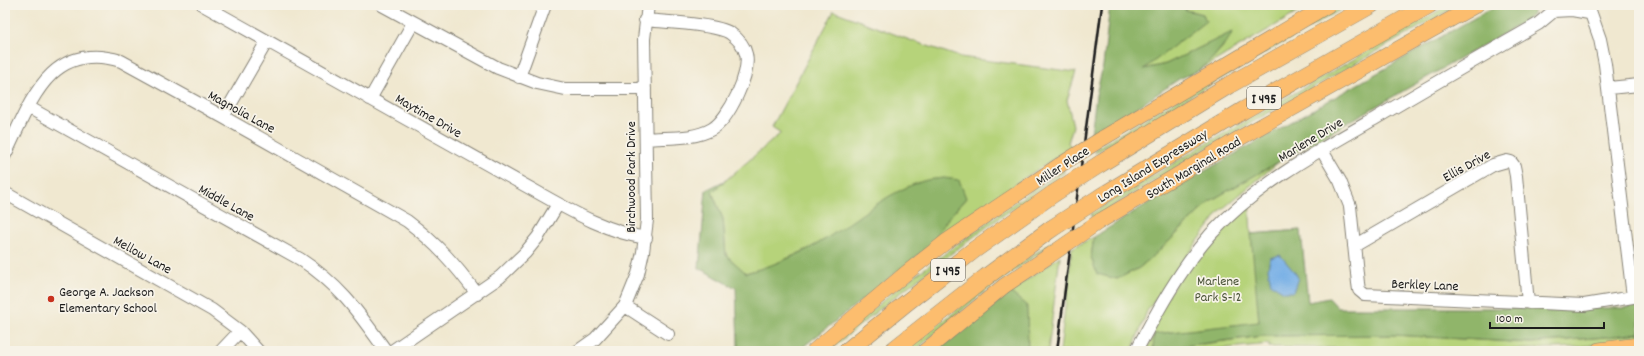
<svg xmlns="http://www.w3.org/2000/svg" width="1644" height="356" viewBox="0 0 1644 356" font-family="Dekko,sans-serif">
<rect width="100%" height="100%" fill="#f7f3e8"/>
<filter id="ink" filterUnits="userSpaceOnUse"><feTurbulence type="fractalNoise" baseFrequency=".025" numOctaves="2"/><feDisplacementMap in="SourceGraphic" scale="8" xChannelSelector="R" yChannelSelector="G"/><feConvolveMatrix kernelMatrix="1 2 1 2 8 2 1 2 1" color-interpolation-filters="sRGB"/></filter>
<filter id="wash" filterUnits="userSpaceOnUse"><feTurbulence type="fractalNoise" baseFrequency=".012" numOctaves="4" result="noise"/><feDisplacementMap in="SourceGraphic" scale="16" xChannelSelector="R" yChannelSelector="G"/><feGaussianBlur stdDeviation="0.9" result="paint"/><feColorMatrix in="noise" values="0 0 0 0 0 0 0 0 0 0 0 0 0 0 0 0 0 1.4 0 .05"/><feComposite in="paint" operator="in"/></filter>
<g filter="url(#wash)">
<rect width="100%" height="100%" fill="#f0e8d0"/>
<path fill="#b6d37a" stroke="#69784b" d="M1184,5H1310L1198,71C1209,61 1227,46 1231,33L1166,64L1143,69L1205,21L1203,14L1185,10Z
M1335,5H1349L1259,56L1095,153V149Z
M1449,5H1458L1205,149L1093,218L1091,214L1204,145Z
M834,11L907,39L960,57L1076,72L1067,100L1073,126L1068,143L1072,147L1023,179L931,245L946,221L966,198L839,231L815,246L768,267L745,273L726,255L723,219L712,192L781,133L772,127Z
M1281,160L1220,211L1147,311L1132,351H1060L1072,248L1094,237L1091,257L1117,279L1139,268L1160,250L1210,201Z
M1064,170V173C983,228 904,287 829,351H823L897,289L1011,205Z
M1249,200L1251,234L1301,230L1258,307L1259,323L1155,334L1203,344L1262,336L1393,335L1531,343L1606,337L1639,333V339L1578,347L1485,351L1269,347V344L1197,351H1146L1154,334L1145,335L1187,264Z
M1051,242L1052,244L979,296L914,351H906L978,293Z
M1060,256L1048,351H936L1010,292Z"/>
<path fill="#90b56a" stroke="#566843" d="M1110,5H1184L1185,10L1203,14L1206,21L1144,69L1166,64L1232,32L1230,37L1213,58L1198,71L1179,79L1144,103L1091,135L1096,95L1103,66Z
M1497,5H1533V15L1519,25L1210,201L1160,250L1139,268L1117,279L1097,274L1091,257L1094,237L1145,205Z
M944,178L959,180L966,198L946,221L931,245L798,351H732L738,346L736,288L699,268L706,190L726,180L712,192L723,219L726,255L746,273C779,264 811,250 839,230C866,212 891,191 923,181C929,179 937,179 944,178Z
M1301,230L1308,302L1329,298L1338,308H1623L1639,305V333L1606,337L1531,343L1393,335L1262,336L1153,350L1154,334L1259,322L1251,234Z
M1010,292L1027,306L1028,351H936Z"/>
<path fill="#76afe6" stroke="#496681" d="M1280,255L1296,274L1298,278L1293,292H1284L1271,284L1268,269L1270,258Z"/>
</g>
<g filter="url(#ink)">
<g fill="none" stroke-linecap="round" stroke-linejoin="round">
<defs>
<path id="minor" d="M203,5L544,196C576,214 609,232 646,238
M382,5L498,68L537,83L565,89H645
M1588,5L1600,39L1605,64L1633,297
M1553,11L1572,10L1589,13
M645,20C664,22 716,24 730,33C737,38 744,45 746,54C751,73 729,119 712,129C693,140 667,137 646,139
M519,77L545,5
M1609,88L1639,85
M370,99L413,23
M28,107L300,259C341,286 358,312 386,351
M223,117L267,41
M1321,149L1340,181L1350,206L1358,283L1359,290L1365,295L1584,305L1639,296
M5,155C30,104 49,39 121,61L223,117L407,221C436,243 455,264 477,294
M5,193L212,310L240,331L258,351
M1354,246L1493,165L1507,161L1511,162L1514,166L1516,176L1528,303
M625,306L668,334
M221,351L240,331
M392,351L500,277L525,253L538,237L558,204
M578,351L595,339L625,306L638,274L643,252L647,220L644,39L648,5
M1136,351C1158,310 1180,269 1211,234C1257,184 1318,151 1376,118C1430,86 1484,55 1538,24L1561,5"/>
<path id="major" d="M1103,138L1328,5
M1100,221L1240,138L1476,5
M814,351L905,274L947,241L1060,165
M925,351L1004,286L1049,256"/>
<path id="highway" d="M1100,164L1229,85L1371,5
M1102,196L1244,110L1429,5
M847,351L906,303L974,250L1053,194
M892,351L986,277L1051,229
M1599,351L1639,346"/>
</defs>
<use href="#minor" stroke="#868276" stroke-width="14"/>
<use href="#major" stroke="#868276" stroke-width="16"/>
<use href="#highway" stroke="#868276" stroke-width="18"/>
<use href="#minor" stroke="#fff" stroke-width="12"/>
<use href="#major" stroke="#fcbd6e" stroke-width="15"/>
<use href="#highway" stroke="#fcbd6e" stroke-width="17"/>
<path stroke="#1c1c1c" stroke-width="2.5" d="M1057,351L1102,5"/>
<defs>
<path id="major-bridge" d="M1060,165L1103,138
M1049,256L1100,221"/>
<path id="highway-bridge" d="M1053,194L1100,164
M1051,229L1102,196"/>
</defs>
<use href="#major-bridge" stroke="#868276" stroke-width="16" stroke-linecap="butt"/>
<use href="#highway-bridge" stroke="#868276" stroke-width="18" stroke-linecap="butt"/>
<use href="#major-bridge" stroke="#fcbd6e" stroke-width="15"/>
<use href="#highway-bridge" stroke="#fcbd6e" stroke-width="17"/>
</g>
</g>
<circle fill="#c8321e" stroke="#f7f3e8" stroke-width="1.5" cx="51" cy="299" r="4"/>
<g text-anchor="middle" stroke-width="3.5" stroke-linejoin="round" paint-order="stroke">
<g fill="#f7f3e8" stroke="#5e5c59" stroke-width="1">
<rect x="1247" y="87" width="34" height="22" rx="3"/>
<rect x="931" y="259" width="34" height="22" rx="3"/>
</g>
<g font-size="13" font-weight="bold" fill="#1c1c1c">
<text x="1264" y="103">I 495</text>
<text x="948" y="275">I 495</text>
</g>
<g font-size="14" fill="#1c1c1c" stroke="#f7f3e8">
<text transform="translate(242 111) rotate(29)" y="5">Magnolia Lane</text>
<text transform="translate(429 115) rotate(30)" y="5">Maytime Drive</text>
<text transform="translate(1310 139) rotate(-31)" y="5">Marlene Drive</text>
<text transform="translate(1062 165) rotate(-33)" y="5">Miller Place</text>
<text transform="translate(1152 165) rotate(-32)" y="5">Long Island Expressway</text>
<text transform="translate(1466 165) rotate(-29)" y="5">Ellis Drive</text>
<text transform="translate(1193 167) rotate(-31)" y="5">South Marginal Road</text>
<text transform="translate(630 177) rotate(-90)" y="5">Birchwood Park Drive</text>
<text transform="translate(227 202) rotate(29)" y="5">Middle Lane</text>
<text transform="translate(143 254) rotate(29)" y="5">Mellow Lane</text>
<text transform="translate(1425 284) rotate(2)" y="5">Berkley Lane</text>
</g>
<g font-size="14" fill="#4a5338" stroke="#f7f3e8">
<text x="1218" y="285">Marlene<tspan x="1218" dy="16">Park S-12</tspan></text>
</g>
<g font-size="14" fill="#1c1c1c" stroke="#f7f3e8" text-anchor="start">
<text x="59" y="296">George A. Jackson<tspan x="59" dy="16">Elementary School</tspan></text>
</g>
</g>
<rect width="1644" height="356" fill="none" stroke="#f7f3e8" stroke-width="20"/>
<path d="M1490 322v6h114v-6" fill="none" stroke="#1c1c1c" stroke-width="2"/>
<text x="1496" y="322" font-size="12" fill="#1c1c1c" stroke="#f7f3e8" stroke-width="3" paint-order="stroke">100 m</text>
</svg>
